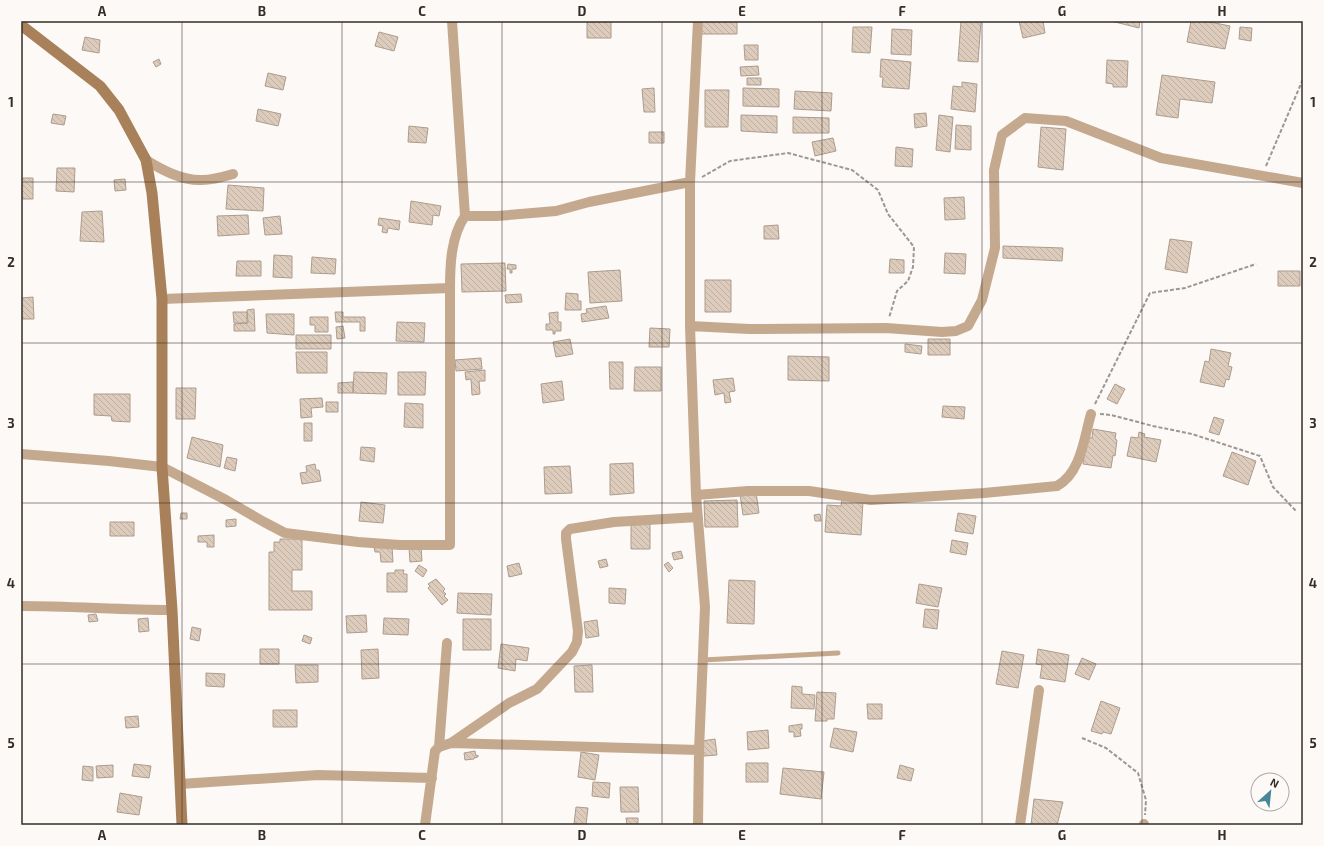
<svg xmlns="http://www.w3.org/2000/svg" width="1324" height="846" viewBox="0 0 1324 846" font-family="'Exo 2',sans-serif">
<defs>
<pattern id="building-back-hatch" width="6" height="6" patternUnits="userSpaceOnUse"><rect width="6" height="6" fill="#ddccbc"/><path d="M-1 5l2 2M0 0l6 6M5-1l2 2" fill="none" stroke="#beb0a2"/></pattern>
</defs>
<rect width="100%" height="100%" fill="#fdf9f6"/>
<path fill="url(#building-back-hatch)" stroke="#ac9c8d" d="M587,21H611V38H587Z
M698,21H737V34H698Z
M961,21H981L978,62L958,61Z
M1019,21H1043L1045,33L1023,38Z
M1111,21H1140L1139,28Z
M1191,21H1205L1230,26L1225,49L1187,42Z
M853,27H872L870,53L852,52Z
M1240,27L1252,28L1251,41L1239,39Z
M892,29L912,30L911,55L891,54Z
M379,32L398,37L394,51L375,46Z
M85,37L100,40L99,53L82,50Z
M744,45H758V60H745Z
M159,59L161,64L156,67L153,62Z
M881,59L911,62L909,89L882,87L883,77H880Z
M1107,60L1128,61L1127,87H1113V84L1106,83Z
M758,66L759,75L741,76L740,67Z
M268,73L286,77L283,90L265,86Z
M1162,75L1215,82L1212,103L1180,99L1178,118L1156,115Z
M747,78H761V85H747Z
M962,82L977,84L975,112L951,109L953,86L962,87Z
M654,88L655,112H644L642,89Z
M743,88L779,89V107L743,106Z
M705,90H729L728,127H705Z
M795,91L832,93L831,111L794,109Z
M258,109L281,114L278,126L256,121Z
M926,113L927,126L915,128L914,114Z
M53,114L66,116L64,125L51,123Z
M741,115L777,116V133L741,131Z
M939,115L953,117L950,152L936,150Z
M793,117L829,118V133H793Z
M956,125L971,126V150L955,149Z
M409,126L428,128L426,143L408,142Z
M1041,127L1066,129L1063,170L1038,167Z
M649,132H664V143H649Z
M833,138L836,151L815,156L812,142Z
M896,147L913,149L912,167L895,166Z
M57,168H75L74,192L56,191Z
M21,178H33V199H21Z
M125,179L126,190L115,191L114,180Z
M228,185L264,188L263,211L226,209Z
M964,197L965,219L945,220L944,198Z
M411,201L441,206L439,216L433,215L432,225L409,222Z
M102,211L104,242L80,241L82,212Z
M248,215L249,234L218,236L217,216Z
M280,216L282,234L265,235L263,218Z
M379,218L400,221L399,230L388,228L387,233L382,232L383,226L378,225Z
M778,225L779,239H764V226Z
M1170,239L1192,242L1187,273L1165,269Z
M1003,246L1063,248L1062,261L1003,258Z
M945,253L966,254L965,274L944,273Z
M274,255L292,256V278L273,277Z
M312,257L336,259L335,274L311,273Z
M890,259L904,260V273H889Z
M237,261H261V276H236Z
M505,263L506,291L462,292L461,264Z
M508,264L516,265V269H512V273H510V269H507Z
M620,270L622,301L590,303L588,272Z
M1278,271H1300V286H1278Z
M705,280H731V312H705Z
M566,293L578,294V301H581V310H565Z
M521,294L522,302L506,303L505,295Z
M33,297L34,319H21V298Z
M606,306L609,318L582,322L581,314L587,313L586,309Z
M254,309L255,331H234V324L248,323L247,310Z
M233,312H247V323H234Z
M335,312H343V317H365V331H360V322H336Z
M558,312V322H561V331H555V334H553V330H546V324H550L549,313Z
M266,314H294V335L267,333Z
M310,317H328V332H315V325H310Z
M397,322L425,323L424,342L396,341Z
M343,326L345,338L337,339L336,327Z
M650,328L670,329L669,347H649Z
M296,335H331V349H296Z
M570,339L573,354L556,357L553,342Z
M928,339H950V355H928Z
M905,344L922,346L921,354L905,352Z
M1211,349L1231,353L1228,366L1232,367L1229,380L1226,379L1224,387L1200,382L1205,361L1209,362Z
M296,352H327V373H297Z
M788,356L829,357V381L788,380Z
M481,358L482,369L456,371L455,360Z
M609,362H623V389H610Z
M635,367H661V391H634Z
M485,370V381H479L480,394L472,395L471,379L466,380L465,372Z
M354,372L387,373L386,394L353,393Z
M398,372H426L425,395H398Z
M733,378L735,391L729,392L731,402L725,403L724,393L715,395L713,380Z
M562,381L564,400L543,403L541,384Z
M353,382V393H338V383Z
M1115,384L1125,389L1117,404L1107,399Z
M176,388H196L195,419H176Z
M94,394H130V422L112,421L111,416L94,415Z
M322,398L323,407L311,408L312,417L301,418L300,399Z
M326,402H338V412H326Z
M405,403L423,404V428L404,427Z
M943,406L965,407L964,419L942,417Z
M1214,417L1224,420L1219,435L1209,432Z
M304,423H312V441H304Z
M1093,429L1116,433L1115,439L1117,440L1115,456L1113,455L1111,468L1083,464L1087,437L1092,438Z
M1139,432L1145,434L1144,437L1161,440L1156,462L1127,456L1131,437L1138,438Z
M192,437L223,445L220,467L187,458Z
M361,447L375,448L374,462L360,460Z
M1232,452L1256,461L1248,485L1223,476Z
M227,457L237,459L235,471L224,468Z
M633,463L634,493L610,495V464Z
M315,464L316,470H319L321,481L302,484L300,473L307,472L306,466Z
M570,466L572,493L545,494L544,467Z
M756,492L759,513L743,515L740,494Z
M842,499L863,501L861,535L825,532L827,505L841,506Z
M737,500L738,527H705L704,501Z
M361,502L385,505L383,523L359,521Z
M181,513H187V519H180Z
M958,513L976,516L973,534L955,531Z
M820,514L821,521H815L814,515Z
M236,519V526L226,527V520Z
M110,522H134V536H110Z
M650,524V549H631V525Z
M214,535V547H207V542H198V536Z
M280,539H302V570H292V591H312V610H269V552H274V542H280Z
M952,540L968,543L966,555L950,552Z
M392,546L393,562H381L380,552H375L374,547Z
M421,547L422,561L410,562L409,548Z
M681,551L683,558L674,560L672,553Z
M606,559L608,566L600,568L598,561Z
M668,562L673,568L669,572L664,565Z
M519,563L522,574L509,577L507,566Z
M419,565L427,570L423,577L415,571Z
M395,570H404L403,574H407V592H387V573H395Z
M436,579L445,589L443,591L446,594L444,596L448,600L442,605L428,588L430,586L428,584Z
M729,580L755,581L754,624L727,623Z
M919,584L942,588L938,607L916,603Z
M609,588L626,589L625,604L609,603Z
M458,593L492,594L491,615L457,613Z
M925,609L939,610L937,629L923,627Z
M96,614L98,621L89,622L88,615Z
M366,615L367,632L347,633L346,616Z
M148,618L149,631L139,632L138,619Z
M384,618L409,619L408,635L383,634Z
M463,619H491V650H463Z
M597,620L599,636L586,638L584,622Z
M192,627L201,629L199,641L190,639Z
M304,635L312,638L310,644L302,641Z
M501,644L529,648L527,661L516,659L515,671L498,668Z
M260,649H279V664H260Z
M378,649L379,678L362,679L361,650Z
M1038,649L1069,655L1065,682L1040,678L1042,665L1036,664Z
M1002,651L1024,655L1018,688L996,684Z
M1082,658L1096,664L1089,680L1075,674Z
M295,665H318V682L296,683Z
M592,665L593,692H575L574,666Z
M206,673L225,674L224,687L206,686Z
M792,686L802,687V694L815,695L814,709L791,708Z
M817,692L836,693L834,719H827V721H815Z
M1101,701L1120,708L1111,734L1103,732L1102,734L1091,731Z
M867,704H882V719H868Z
M273,710H297V727H273Z
M138,716L139,727L126,728L125,717Z
M802,724V729H800L801,736L794,737V732H789V726Z
M834,728L857,732L853,752L830,747Z
M768,730L769,748L748,750L747,732Z
M715,739L717,755L704,756L702,741Z
M475,751L476,756L478,755V757L474,758V759L465,760L464,753Z
M581,752L599,755L595,780L578,777Z
M746,763H768V782H746Z
M134,764L151,766L149,778L132,776Z
M113,765V777L97,778L96,766Z
M900,765L914,769L911,781L897,778Z
M83,766L93,767V781L82,780Z
M783,768L824,772L821,799L780,794Z
M593,782L610,783L609,798L592,796Z
M620,787H638L639,812H621Z
M120,793L142,797L139,815L117,812Z
M1034,799L1063,802L1057,825H1031Z
M576,807L588,808L586,825L574,824Z
M626,818H638V825H627Z"/>
<g fill="none" stroke-linecap="round" stroke-linejoin="round">
<path stroke="#9c9792" stroke-width="2" stroke-dasharray="4 2" stroke-linecap="butt" d="M1266,166L1303,79
M702,177L730,161L788,153L852,170L878,190L888,214L914,247L913,267L908,281L897,291L889,318
M1095,404L1150,293L1185,288L1256,264
M1100,414L1111,415L1153,426L1192,434L1260,456L1273,487L1297,512
M1082,738L1106,748L1138,773L1146,800L1145,815"/>
<path stroke="#c4a98f" stroke-width="5" d="M703,660L838,653"/>
<path stroke="#c4a98f" stroke-width="10" d="M146,160C162,170 182,181 202,180C212,180 223,177 233,174
M465,216H497L556,211L589,202L690,182
M450,288C450,265 451,236 465,216L452,21
M690,326L749,329L886,328L942,332L956,331L968,326L982,300L995,248L994,170L1002,135L1025,118L1066,121L1161,158L1303,183
M21,454L109,461L162,467L226,500L264,522L285,533L358,542L400,545H450V288L162,299
M696,495L748,491H809L871,500L984,493L1057,486C1081,473 1084,438 1091,414
M21,606C71,606 122,610 172,610
M451,743L699,750
M439,747L447,643
M180,784L318,775L432,778
M1144,824V825
M425,825L435,751L439,747L451,743L509,703L537,689L572,652L577,642L578,631L566,539V533L570,529L614,522L698,517
M698,825L699,750L705,607L696,495L690,326V182L698,21
M1020,825L1039,690"/>
<path stroke="#a8815a" stroke-width="11" d="M21,25L100,86L119,110L146,160L152,193L162,299V467L172,610L182,825"/>
</g>
<path fill="none" stroke="#352e28" stroke-width="1" stroke-opacity="0.55" d="M182,21V825M342,21V825M502,21V825M662,21V825M822,21V825M982,21V825M1142,21V825M21,182H1303M21,343H1303M21,503H1303M21,664H1303"/>
<rect width="1324" height="846" fill="none" stroke="#fdf9f6" stroke-width="44"/>
<g transform="translate(1270 792) rotate(27)"><circle r="19" fill="#fdf9f6" stroke="#ada8a4"/>
<path d="M0-3L7 15L0 10L-7 15Z" fill="#458798"/>
<text y="-6" font-size="11" font-weight="bold" text-anchor="middle" fill="#352e28">N</text>
</g>
<rect x="22" y="22" width="1280" height="802" fill="none" stroke="#352e28" stroke-width="1.5"/>
<g font-size="13" text-anchor="middle" font-weight="bold" fill="#352e28">
<text x="102" y="16">A</text>
<text x="262" y="16">B</text>
<text x="422" y="16">C</text>
<text x="582" y="16">D</text>
<text x="742" y="16">E</text>
<text x="902" y="16">F</text>
<text x="1062" y="16">G</text>
<text x="1222" y="16">H</text>
<text x="11" y="107">1</text>
<text x="1313" y="107">1</text>
<text x="11" y="267">2</text>
<text x="1313" y="267">2</text>
<text x="11" y="428">3</text>
<text x="1313" y="428">3</text>
<text x="11" y="588">4</text>
<text x="1313" y="588">4</text>
<text x="11" y="748">5</text>
<text x="1313" y="748">5</text>
<text x="102" y="840">A</text>
<text x="262" y="840">B</text>
<text x="422" y="840">C</text>
<text x="582" y="840">D</text>
<text x="742" y="840">E</text>
<text x="902" y="840">F</text>
<text x="1062" y="840">G</text>
<text x="1222" y="840">H</text>
</g>
</svg>
